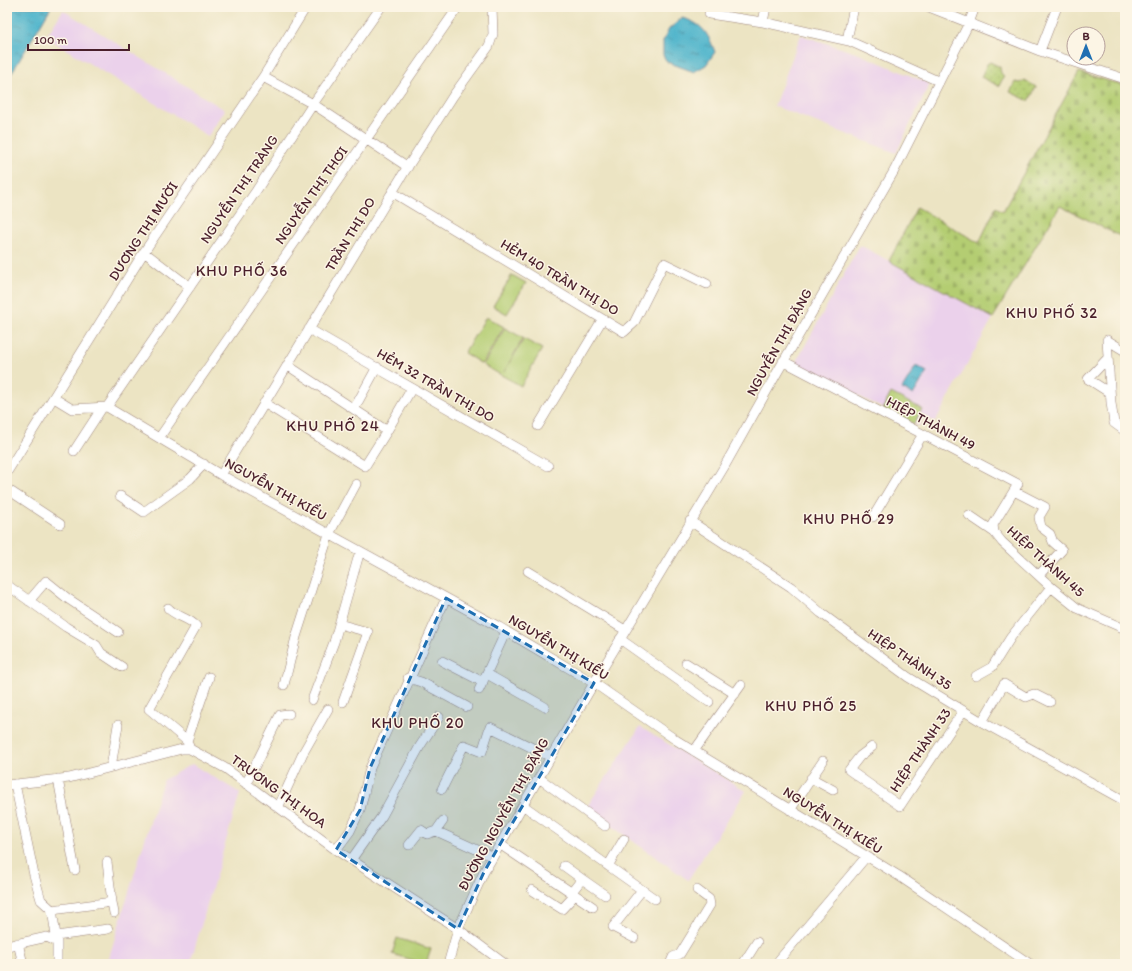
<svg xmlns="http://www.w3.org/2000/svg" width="1132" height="971" viewBox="0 0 1132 971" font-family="Itim,sans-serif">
<defs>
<pattern id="grass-dots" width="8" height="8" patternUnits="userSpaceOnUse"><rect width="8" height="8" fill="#b4cd72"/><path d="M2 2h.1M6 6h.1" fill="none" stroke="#9cb063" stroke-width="1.8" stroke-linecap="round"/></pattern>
<pattern id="cemetery-stones" width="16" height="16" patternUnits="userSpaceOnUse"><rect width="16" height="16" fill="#b4cd72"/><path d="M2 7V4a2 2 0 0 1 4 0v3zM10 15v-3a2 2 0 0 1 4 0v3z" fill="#9cb063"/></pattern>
<pattern id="water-ripples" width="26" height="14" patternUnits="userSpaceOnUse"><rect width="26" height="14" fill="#4cb3cb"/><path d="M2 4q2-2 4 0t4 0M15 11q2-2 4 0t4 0" fill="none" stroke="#4191a5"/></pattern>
</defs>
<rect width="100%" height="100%" fill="#fcf5e5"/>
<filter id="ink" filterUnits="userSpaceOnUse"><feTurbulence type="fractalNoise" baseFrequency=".025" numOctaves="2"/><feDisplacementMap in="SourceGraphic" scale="8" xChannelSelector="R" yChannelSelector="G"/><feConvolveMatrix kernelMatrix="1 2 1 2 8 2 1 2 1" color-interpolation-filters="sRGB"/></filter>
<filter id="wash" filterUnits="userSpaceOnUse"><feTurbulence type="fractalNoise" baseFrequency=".012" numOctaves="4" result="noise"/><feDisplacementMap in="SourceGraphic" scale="16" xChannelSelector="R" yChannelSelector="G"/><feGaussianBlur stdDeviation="0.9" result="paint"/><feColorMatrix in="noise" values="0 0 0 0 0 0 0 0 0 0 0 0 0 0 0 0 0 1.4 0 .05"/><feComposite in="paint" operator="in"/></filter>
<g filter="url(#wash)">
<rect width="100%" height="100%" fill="#ece4c3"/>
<path fill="#ebd1eb" d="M63,10L225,110L208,136L46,37Z
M801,35L859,54L930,84L896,153L774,106Z
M860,245L993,318L935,422L924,416L919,426L914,424L795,364Z
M640,727L746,791L688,880L586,808Z
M192,764L240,793L190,964H107L163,780Z"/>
<path fill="url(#grass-dots)" stroke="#7f764e" d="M990,62L1000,67L1001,73L1004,76L999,86L981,77L987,64Z
M1025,80L1036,87L1029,101L1010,92L1015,82L1020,83Z"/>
<path fill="url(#cemetery-stones)" stroke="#7f764e" d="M1079,72L1125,86V231L1122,237L1060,206L993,318L889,261L917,207L979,243L996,207L1003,211Z"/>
<path fill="#b4cd72" stroke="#7f764e" d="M512,275L526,283L507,314L493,306Z
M486,317L504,327L482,364L464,353Z
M505,328L523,338L504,372L524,339L542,349L521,386L483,365Z
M891,393L922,409L914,424L883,408Z
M397,938L431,949L426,964L392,954Z"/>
<path fill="url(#water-ripples)" stroke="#4b697b" d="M7,7H51L7,81Z
M682,18C702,23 708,33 715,52L706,65L694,72L667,62L663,55V41L669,29Z
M916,366L927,372L913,395L902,389Z"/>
</g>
<g filter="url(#ink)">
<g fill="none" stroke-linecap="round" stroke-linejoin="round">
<defs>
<path id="minor" d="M711,7L709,14L763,22L849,41L938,81
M929,7L1040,51L1125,79
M763,22L766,7
M847,40L854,7
M1040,51L1057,7
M263,77L313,104L408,167
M392,192L624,332L634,323L664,263L707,284
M144,252L190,287
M309,329L548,466
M1107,340L1111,403L1114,423L1125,431
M1107,340L1125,351
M1107,359L1088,379L1110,393
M783,361L1018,484L993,525L994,532
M54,398L72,409L107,407L221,475L499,627L594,683L676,740L899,876L1030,964
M264,403L365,466L387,431L287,365
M107,407L256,191L313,104L381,7
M354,409L377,367
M538,426L602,320
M387,431L412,388
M159,438L458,7
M74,451L102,408
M7,472L144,252L263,77L306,7
M221,475L405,171L453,96L489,46L493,34L492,7
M7,489L60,524
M1014,491L1045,507L1039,517L1041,527L1050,534L1053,542L1062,550L1039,575
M120,496L144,512L190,479L204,464
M969,515L994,532L1002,542L1051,587L1077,608L1125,629
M873,517L923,434
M690,521L791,587L821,613L908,677L982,722L1125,801
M528,571L625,630
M7,585L66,627L96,645L101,653L122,667
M29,601L46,581L67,598L118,632
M168,608C176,617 188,617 196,626L149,709L187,741L190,749
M339,624L368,632L343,702
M620,639L709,702
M442,661L483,682
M686,663L735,694
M487,674L545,707
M976,676L992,667L1011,637L1051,587
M408,678L421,682L467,707
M284,685L296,637L329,534L356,484
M479,690L506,631
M312,700L334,642L360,551
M982,722L1004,684L1026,697L1034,694L1050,702
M187,741L209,677
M872,747L860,756L849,770L900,806L963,711
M694,751L741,685
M111,767L118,725
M539,778L605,826
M811,778L833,790
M58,779L75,870
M15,784L34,875L41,900L52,910L57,942V964
M246,784L280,715L289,714
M7,785L69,778L182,749H190L225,768L336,850L458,929L505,964
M442,789L464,745L482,752L490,727L551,757
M524,806L655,899
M278,808L303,753L328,709
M790,810L823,761
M443,821L436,831L493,857
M409,845L421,830L427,834L436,831
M501,845L593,907
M336,850L350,831L360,810L370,768L446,598
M351,860L382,816L420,746L439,717
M564,866L582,879
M608,866L624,839
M532,890L562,909L575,895
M571,893L582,879L605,895
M112,902L114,913
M52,910L112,902L107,862
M56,936L108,929
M634,938L613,927L642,890
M18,943L23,964
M7,946L47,937L57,942
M779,960L866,857
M448,964L458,929L484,872L594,683L724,467L778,371L894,171L969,23L975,7
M670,964L673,957L680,954L710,905L709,899L697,890
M743,964L757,942"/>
</defs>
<use href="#minor" stroke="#9b8277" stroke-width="10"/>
<use href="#minor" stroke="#fff" stroke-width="9"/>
</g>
</g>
<path fill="#1f6fb2" fill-opacity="0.2" stroke="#1f6fb2" stroke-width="3" stroke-dasharray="8 5" stroke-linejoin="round" d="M446,598L594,683L484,872L458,929L336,850L360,810L370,768Z"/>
<g text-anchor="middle" stroke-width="3" stroke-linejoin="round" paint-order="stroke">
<g font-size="14" fill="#4a1f2b" stroke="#fcf5e5">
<text transform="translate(239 189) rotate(-56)" y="5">NGUYỄN THỊ TRÀNG</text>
<text transform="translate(311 195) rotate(-55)" y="5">NGUYỄN THỊ THƠI</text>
<text transform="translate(143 231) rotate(-57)" y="5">DƯƠNG THỊ MƯỜI</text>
<text transform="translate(350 234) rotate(-59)" y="5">TRẦN THỊ DO</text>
<text transform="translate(560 277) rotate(31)" y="5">HẺM 40 TRẦN THỊ DO</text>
<text transform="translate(779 342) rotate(-61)" y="5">NGUYỄN THỊ ĐẶNG</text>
<text transform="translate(436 385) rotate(30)" y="5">HẺM 32 TRẦN THỊ DO</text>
<text transform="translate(931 423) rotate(28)" y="5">HIỆP THÀNH 49</text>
<text transform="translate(276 489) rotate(29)" y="5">NGUYỄN THỊ KIỂU</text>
<text transform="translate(1046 561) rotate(42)" y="5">HIỆP THÀNH 45</text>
<text transform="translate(559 647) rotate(31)" y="5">NGUYỄN THỊ KIỂU</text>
<text transform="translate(910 659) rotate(34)" y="5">HIỆP THÀNH 35</text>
<text transform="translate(920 750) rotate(-56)" y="5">HIỆP THÀNH 33</text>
<text transform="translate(279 791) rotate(36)" y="5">TRƯƠNG THỊ HOA</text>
<text transform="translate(503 814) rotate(-61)" y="5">ĐƯỜNG NGUYỄN THỊ ĐẶNG</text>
<text transform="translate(833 820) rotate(32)" y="5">NGUYỄN THỊ KIỂU</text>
</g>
<g font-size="15" letter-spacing="1" fill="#4a1f2b" stroke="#fcf5e5">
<text x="242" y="276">KHU PHỐ 36</text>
<text x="1052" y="318">KHU PHỐ 32</text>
<text x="333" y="431">KHU PHỐ 24</text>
<text x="849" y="524">KHU PHỐ 29</text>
<text x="811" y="711">KHU PHỐ 25</text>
<text x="418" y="728">KHU PHỐ 20</text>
</g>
</g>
<rect width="1132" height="971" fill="none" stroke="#fcf5e5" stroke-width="24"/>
<g transform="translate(1086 46)"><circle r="19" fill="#fcf5e5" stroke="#b59f9b"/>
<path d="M0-3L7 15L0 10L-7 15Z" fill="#1f6fb2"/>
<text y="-6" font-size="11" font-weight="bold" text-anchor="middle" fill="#4a1f2b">B</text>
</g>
<path d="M28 44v6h101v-6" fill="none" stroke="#4a1f2b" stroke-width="2"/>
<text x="34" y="44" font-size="12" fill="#4a1f2b" stroke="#fcf5e5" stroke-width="3" paint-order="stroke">100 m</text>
</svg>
